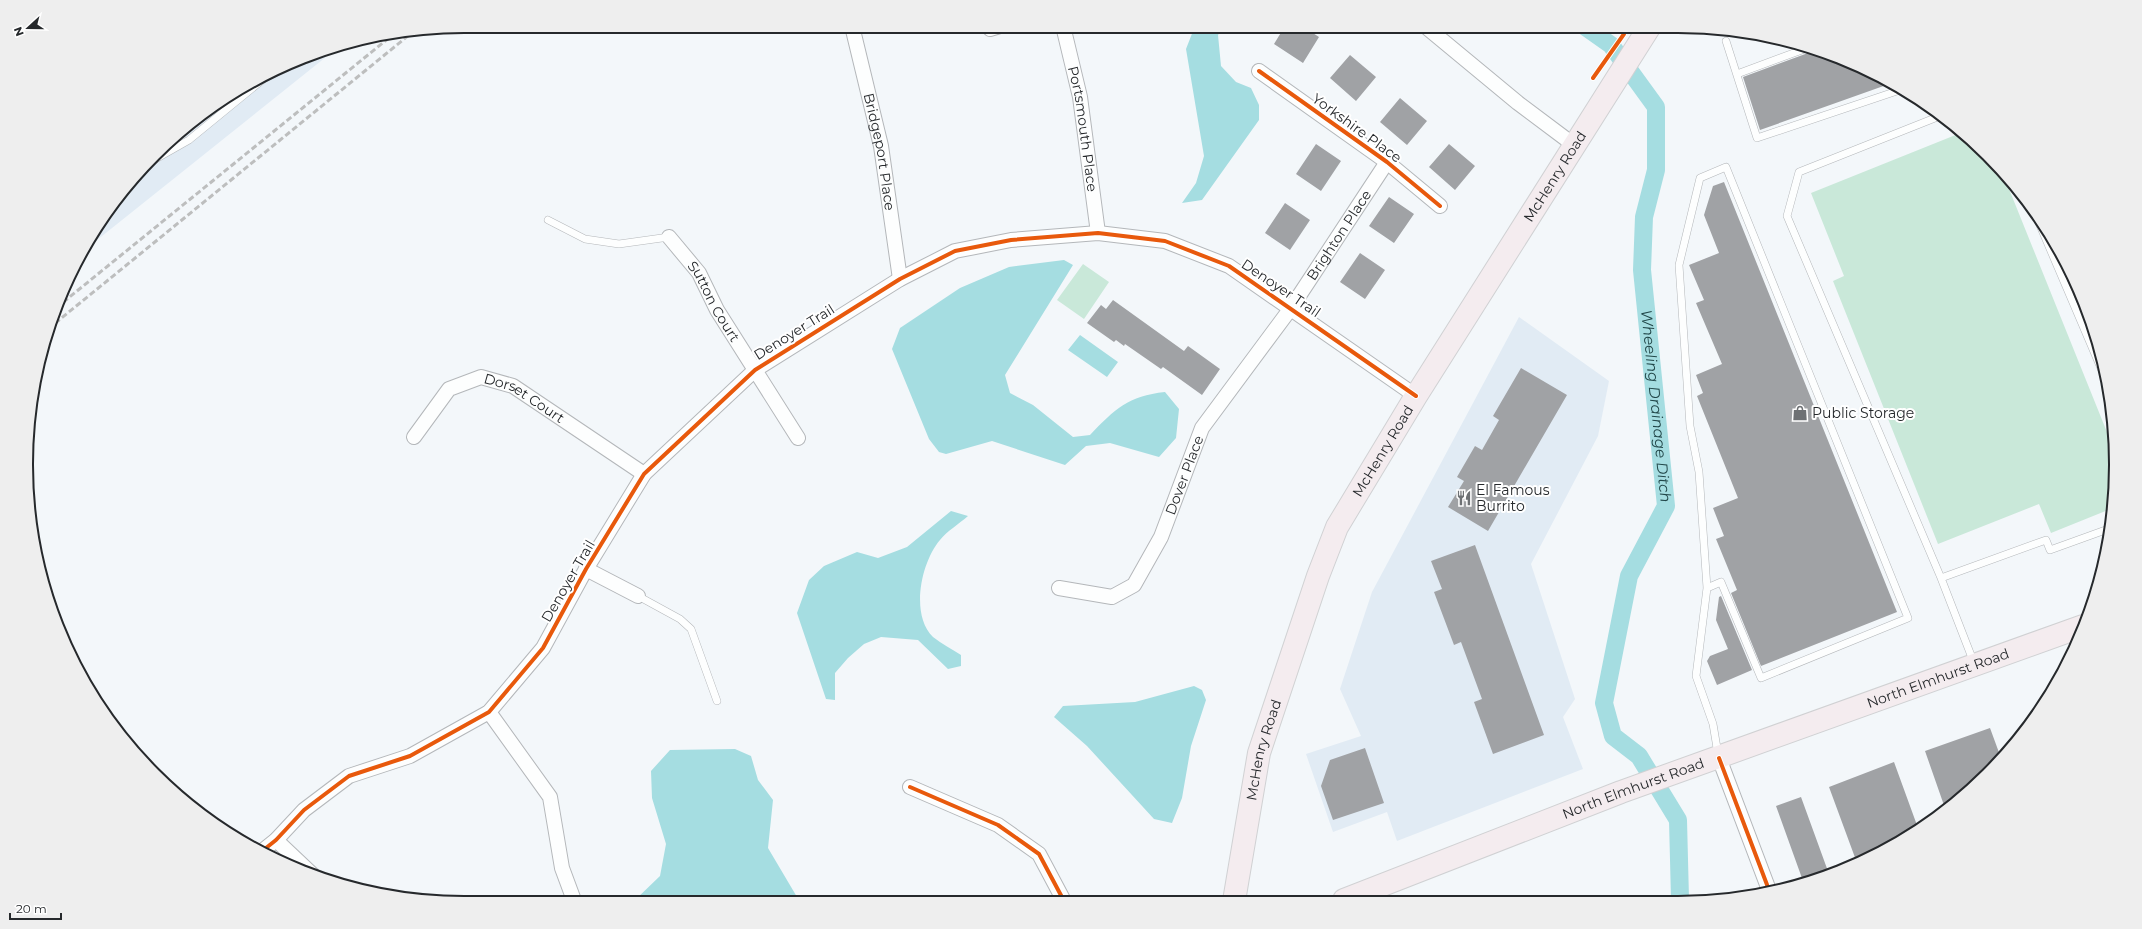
<svg xmlns="http://www.w3.org/2000/svg" width="2142" height="929" viewBox="0 0 2142 929" font-family="Montserrat,sans-serif">
<rect width="100%" height="100%" fill="#f3f7fa"/>
<path fill="#e1ebf4" d="M341,45L82,252L135,176L176,135L245,85L323,49Z
M1519,317L1609,381L1598,436L1531,564L1575,699L1563,717L1583,769L1397,841L1387,812L1333,832L1306,754L1361,736L1340,689L1372,592Z"/>
<path fill="#c9e8d9" d="M1963,132L2003,174L2115,452L2113,508L2051,533L2039,504L1938,544L1833,281L1844,276L1811,193Z
M1083,264L1109,282L1084,319L1057,300Z"/>
<path fill="#a5dde1" d="M1195,26H1224L1218,35L1221,66L1236,82L1251,88L1259,105V120L1202,200L1182,203L1196,183L1204,156L1186,49Z
M1064,260L1073,265L1005,375L1010,393L1033,405L1073,437L1090,435C1115,409 1128,396 1165,392L1179,409L1176,438L1159,457L1110,443L1086,446L1065,465L992,441L946,454L939,452L929,439L892,349L900,328L960,288L1009,267Z
M1080,335L1118,362L1107,377L1068,350Z
M951,511L968,516C959,524 947,531 940,540C921,562 910,615 933,637C942,644 952,649 961,655V666L948,669L918,640L881,637L864,644L848,658L835,673V700L826,699L797,613L809,580L824,566L857,552L878,558L907,547Z
M1194,686L1202,690L1206,700L1191,746L1182,798L1172,823L1154,819L1087,746L1054,717L1063,706L1135,702Z
M735,749L751,756L758,780L773,800L768,848L797,897L796,902H633L660,876L666,844L652,798L651,771L670,750Z"/>
<g fill="none" stroke-linecap="round" stroke-linejoin="round">
<path stroke="#a5dde1" stroke-width="18" id="s1" d="M1584,26L1611,45L1656,107V170L1644,217L1642,270L1666,506L1629,576L1604,703L1613,736L1639,756L1678,820L1680,899"/>
</g>
<path fill="#a0a2a5" d="M1285,26H1302L1319,37L1303,63L1274,44Z
M1819,49L1892,83L1760,130L1743,77Z
M1350,55L1376,77L1356,101L1330,78Z
M1400,98L1427,121L1407,145L1380,122Z
M1316,144L1341,161L1321,191L1296,174Z
M1449,144L1475,166L1455,190L1429,167Z
M1724,182L1897,612L1761,666L1731,593L1737,590L1716,539L1724,536L1713,508L1738,498L1697,396L1703,393L1696,375L1722,364L1696,303L1704,300L1689,265L1719,253L1704,215L1713,186Z
M1389,197L1414,214L1394,243L1369,226Z
M1285,203L1310,220L1290,250L1265,233Z
M1360,253L1385,270L1365,299L1340,282Z
M1113,300L1184,351L1188,346L1220,369L1202,395L1163,367L1161,369L1125,344L1124,346L1116,340L1114,342L1087,323L1101,305L1106,309Z
M1521,368L1567,395L1488,531L1448,507L1464,481L1457,477L1475,446L1482,450L1499,420L1493,416Z
M1475,545L1544,735L1493,754L1474,702L1482,699L1461,642L1454,645L1434,592L1442,589L1431,561Z
M1721,596L1752,670L1717,685L1707,661L1710,656L1728,649L1716,620L1719,597Z
M1990,728L2001,758L1988,774L1946,811L1925,751Z
M1365,748L1384,803L1333,820L1321,786L1330,760Z
M1894,762L1918,828L1857,863L1829,787Z
M1801,797L1829,874L1803,881L1776,806Z"/>
<g fill="none" stroke-linecap="round" stroke-linejoin="round">
<defs>
<path id="lane" d="M1726,41L1757,138L1903,89
M1737,74L1810,47
M1940,116L1799,172L1787,216L1941,578L1974,663
M145,165L189,140L272,72
M2033,209L2106,380
M548,220L585,239L619,244L669,237
M1941,578L2046,540L2050,550L2111,528
M1707,588L1721,582L1761,678L1908,618L1726,167L1700,178L1679,265L1690,426L1699,472L1707,588L1696,676L1713,724L1718,754
M638,596L680,619L691,629L717,701"/>
<g id="street">
<path id="s2" d="M852,26L881,146L900,279"/>
<path id="s3" d="M1063,26L1080,97L1098,233"/>
<path d="M1425,26L1518,103L1574,145"/>
<path d="M990,29L1000,26"/>
<path d="M1259,71L1387,162L1440,206"/>
<path id="s4" d="M669,237L699,273L717,310L798,438"/>
<path id="s5" d="M414,437L449,389L481,377L513,386L644,474"/>
<path d="M586,569L638,596"/>
<path id="s6" d="M1059,588L1112,597L1134,585L1161,537L1202,428L1291,308L1387,162"/>
<path d="M489,712L550,797L562,868L575,903"/>
<path d="M1719,758L1769,890"/>
<path d="M910,787L998,825L1039,854L1064,901"/>
<path d="M276,840L313,875"/>
<path d="M261,852L276,840L304,810L349,776L410,756L489,712L543,648L586,569L644,474L755,370L900,279L955,251L1011,240L1098,233L1165,241L1229,266L1416,396"/>
</g>
<g id="primary">
<path id="s7" d="M1344,900L1621,792L2083,626"/>
<path id="s8" d="M1234,901L1259,753L1318,576L1337,527L1416,396L1650,26"/>
</g>
</defs>
<use href="#lane" stroke="#b4b7ba" stroke-width="8"/>
<use href="#street" stroke="#b4b7ba" stroke-width="16"/>
<use href="#primary" stroke="#d0d1d3" stroke-width="24"/>
<use href="#lane" stroke="#fdfefe" stroke-width="7"/>
<use href="#street" stroke="#fdfefe" stroke-width="14"/>
<use href="#primary" stroke="#f4ecef" stroke-width="22"/>
<path stroke="#bdbebe" stroke-width="3" stroke-dasharray="6 3" stroke-linecap="butt" d="M56,308L395,33
M48,329L414,31"/>
<defs>
<path id="cycleway" d="M1259,71L1387,162L1440,206
M1593,78L1624,34L1622,26
M1719,758L1769,890
M910,787L998,825L1039,854L1064,901
M261,852L276,840L304,810L349,776L410,756L489,712L543,648L586,569L644,474L755,370L900,279L955,251L1011,240L1098,233L1165,241L1229,266L1416,396"/>
</defs>
<use href="#cycleway" stroke="#fff" stroke-width="6"/>
<use href="#cycleway" stroke="#e8590c" stroke-width="4"/>
</g>
<defs>
<symbol id="shop-bare" viewBox="-9 -9 18 18"><path d="M-5-2.5h2.3a2.7 3.5 0 0 1 5.4 0H5L5.5 6h-11ZM-1.5-2.5h3a1.5 2.3 0 0 0-3 0Z" fill="#6e7174" stroke="#fff" stroke-width="2.5" paint-order="stroke"/></symbol>
<symbol id="restaurant-bare" viewBox="-9 -9 18 18"><path d="M-5-6h1v4h1v-4h1v4h1v-4h1v5L-1.5 .5V6h-2V.5L-5-1ZM5-6V6H3V1.5H1.5Q1.5-4 5-6Z" fill="#6e7174" stroke="#fff" stroke-width="2.5" paint-order="stroke"/></symbol>
</defs>
<g fill-rule="evenodd">
<use href="#shop-bare" x="1789" y="402" width="22" height="22"/>
<use href="#restaurant-bare" x="1453" y="487" width="22" height="22"/>
</g>
<g text-anchor="middle" stroke-width="4" stroke-linejoin="round" paint-order="stroke">
<g font-size="14" fill="#26292c" stroke="#fff">
<text transform="translate(1357 128) rotate(36)" y="5">Yorkshire Place</text>
<text dy="5" stroke="none"><textPath href="#s3" startOffset="105">Portsmouth Place</textPath></text>
<text dy="5" stroke="none"><textPath href="#s2" startOffset="129">Bridgeport Place</textPath></text>
<text dy="5" stroke="none"><textPath href="#s8" startOffset="802">McHenry Road</textPath></text>
<text dy="5" stroke="none"><textPath href="#s6" startOffset="487">Brighton Place</textPath></text>
<text transform="translate(1281 288) rotate(34)" y="5">Denoyer Trail</text>
<text dy="5" stroke="none"><textPath href="#s4" startOffset="79">Sutton Court</textPath></text>
<text transform="translate(794 332) rotate(-32)" y="5">Denoyer Trail</text>
<text dy="5" stroke="none"><textPath href="#s5" startOffset="142">Dorset Court</textPath></text>
<text dy="5" stroke="none"><textPath href="#s8" startOffset="478">McHenry Road</textPath></text>
<text dy="5" stroke="none"><textPath href="#s6" startOffset="200">Dover Place</textPath></text>
<text transform="translate(568 581) rotate(-60)" y="5">Denoyer Trail</text>
<text dy="5" stroke="none"><textPath href="#s7" startOffset="634">North Elmhurst Road</textPath></text>
<text dy="5" stroke="none"><textPath href="#s8" startOffset="154">McHenry Road</textPath></text>
<text dy="5" stroke="none"><textPath href="#s7" startOffset="310">North Elmhurst Road</textPath></text>
</g>
<g font-size="14" fill="#26292c" stroke="#fff" text-anchor="start">
<text x="1812" y="418">Public Storage</text>
<text x="1476" y="495">El Famous<tspan x="1476" dy="16">Burrito</tspan></text>
</g>
<g font-size="15" font-style="italic" fill="#214648" stroke="#fff">
<text dy="5" stroke="none"><textPath href="#s1" startOffset="411">Wheeling Drainage Ditch</textPath></text>
</g>
</g>
<path d="M0 0H2142V929H0ZM464 33H1678A431 431 0 0 1 2109 464V465A431 431 0 0 1 1678 896H464A431 431 0 0 1 33 465V464A431 431 0 0 1 464 33Z" fill="#eee" fill-rule="evenodd"/>
<path fill="none" stroke="#26292c" stroke-width="2" d="M464 33H1678A431 431 0 0 1 2109 464V465A431 431 0 0 1 1678 896H464A431 431 0 0 1 33 465V464A431 431 0 0 1 464 33Z"/>
<g transform="translate(28 28) rotate(249)" stroke="#ffffff" stroke-width="3" paint-order="stroke">
<path d="M0-3L7 15L0 10L-7 15Z" fill="#26292c"/>
<text y="-6" font-size="11" font-weight="bold" text-anchor="middle" fill="#26292c">N</text>
</g>
<path d="M10 913v6h51v-6" fill="none" stroke="#26292c" stroke-width="2"/>
<text x="16" y="913" font-size="12" fill="#26292c" stroke="#ffffff" stroke-width="3" paint-order="stroke">20 m</text>
</svg>
